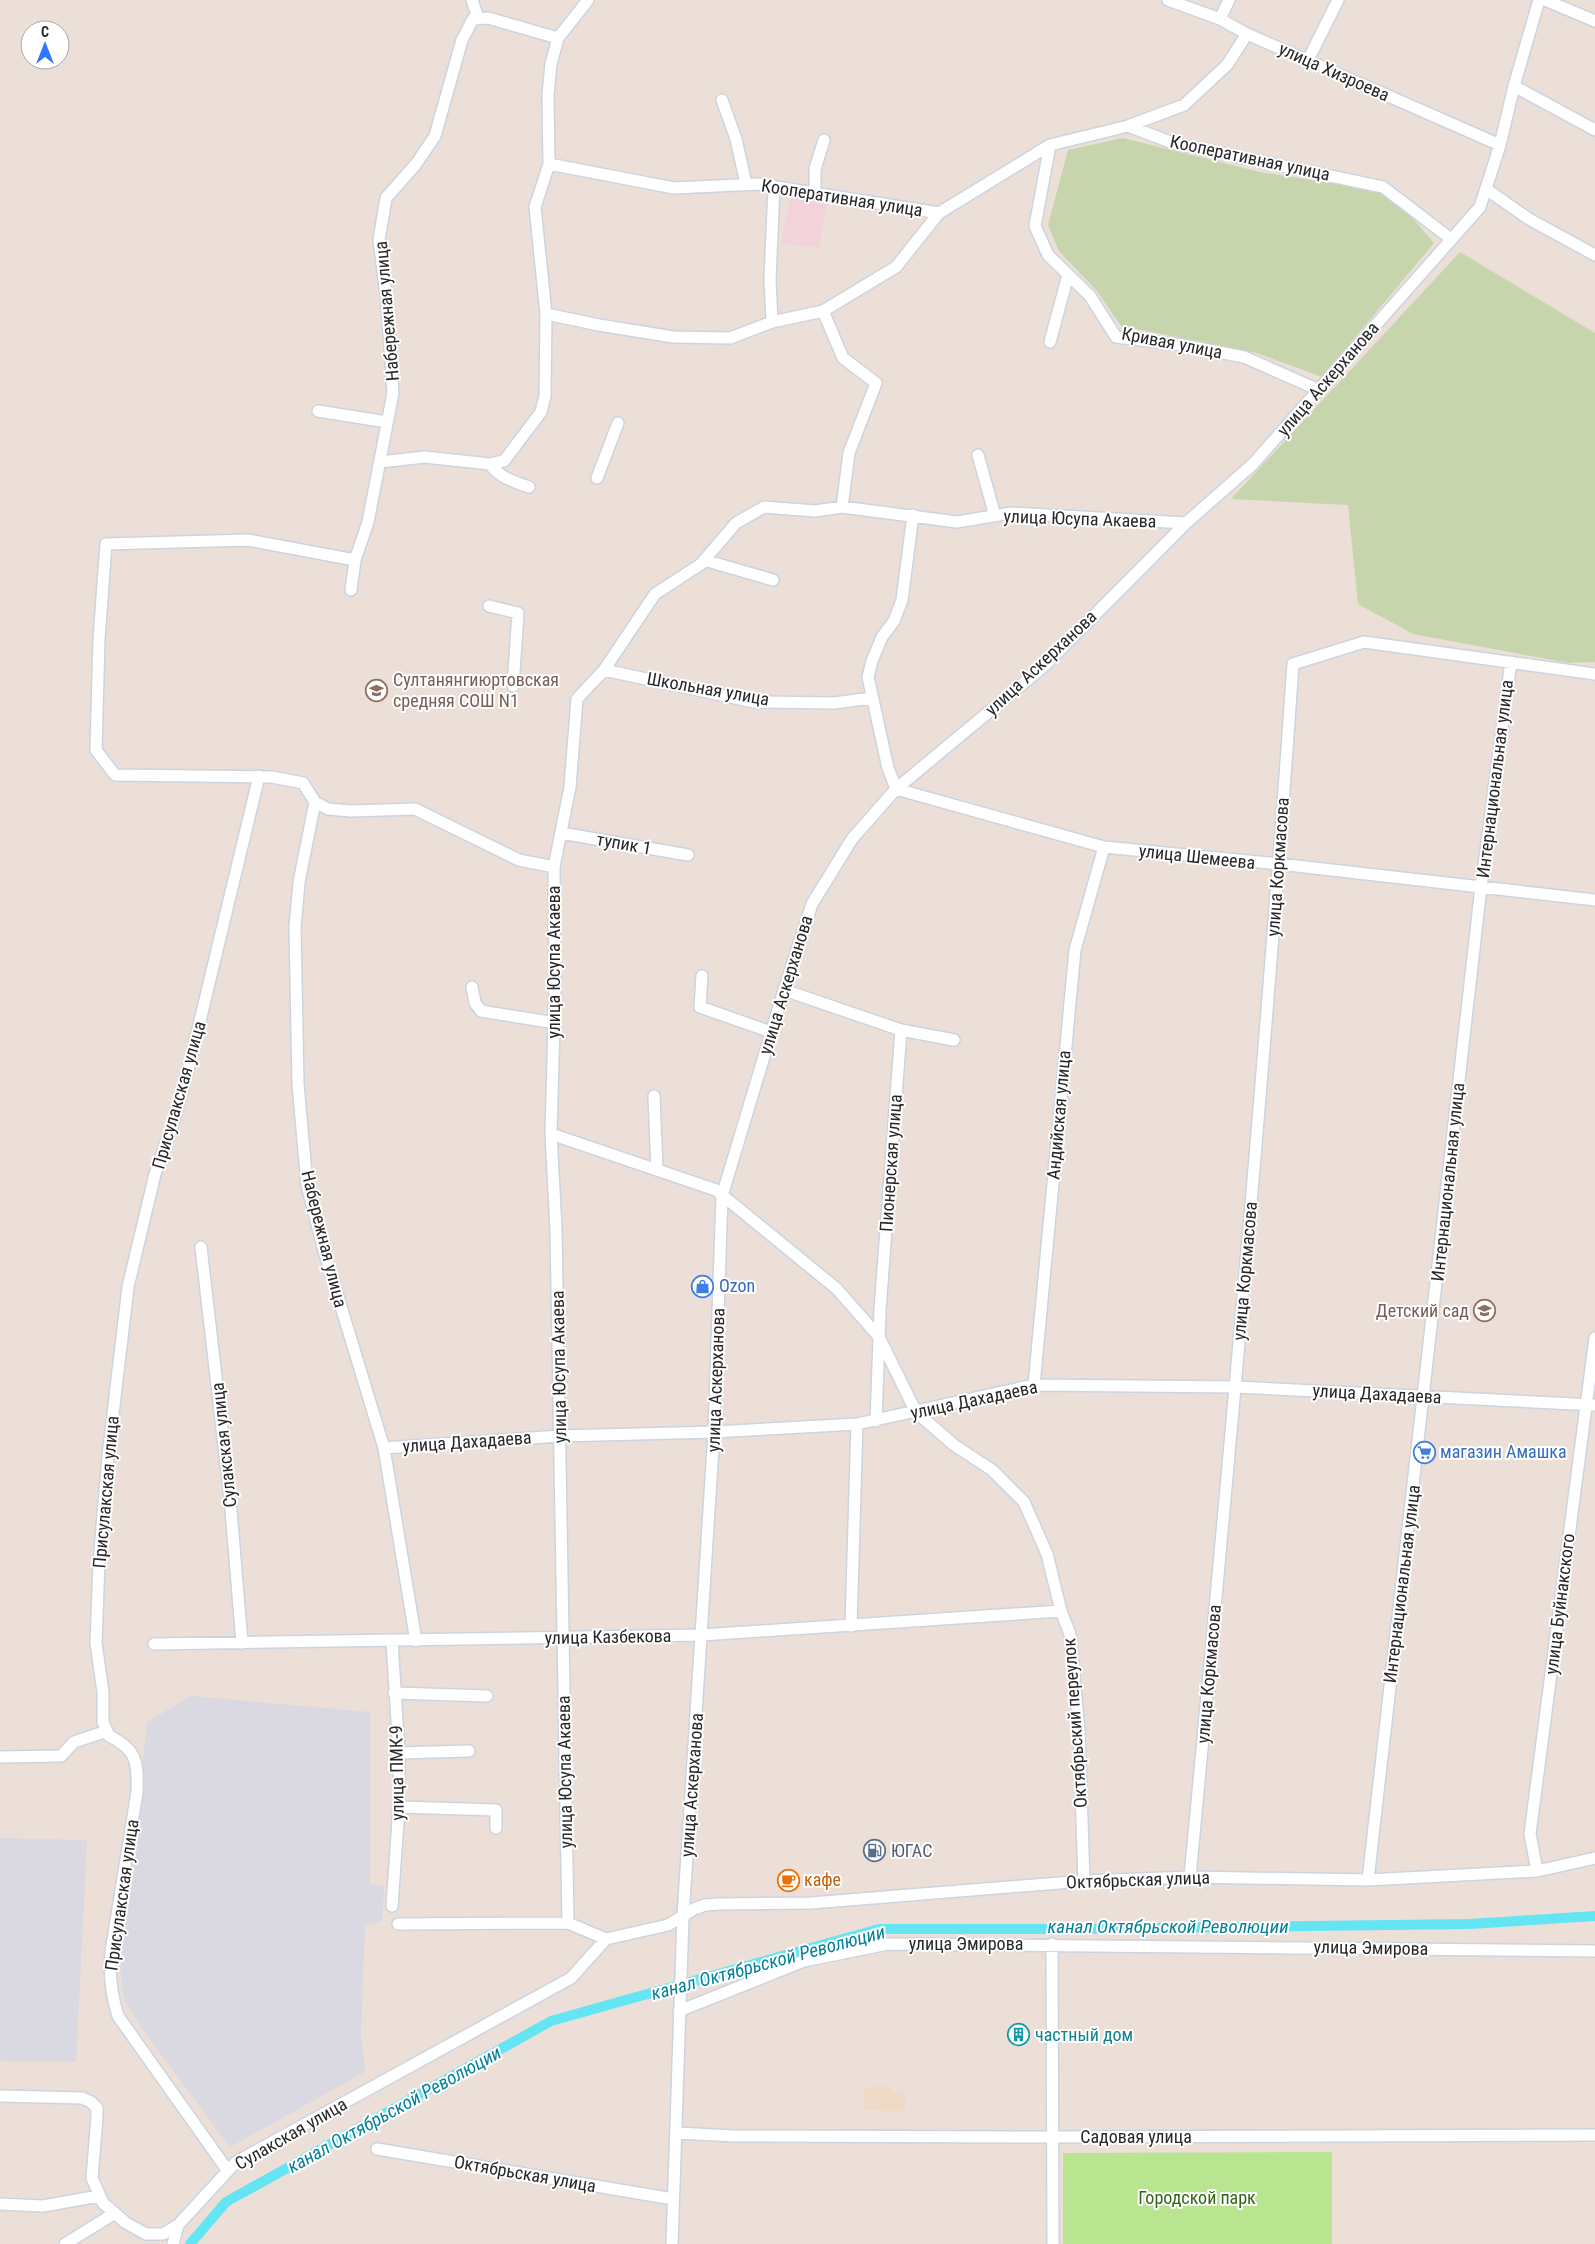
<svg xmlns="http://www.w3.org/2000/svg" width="1595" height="2244" viewBox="0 0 1595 2244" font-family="'Roboto Condensed',sans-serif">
<rect width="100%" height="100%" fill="#ebdfd7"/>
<path fill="#dad9e2" d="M191,1696L370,1712V1884L384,1886L382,1921L365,1925L361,2032L365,2072L230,2147L148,2037L124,2000L120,1967L147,1722Z
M0,1838L87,1840L76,2062L0,2061Z"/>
<path fill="#eedac5" d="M865,2087H892L893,2093H905V2111L864,2110Z"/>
<path fill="#f3d3da" d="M791,194L828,202L819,247L781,244Z"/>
<path fill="#bae590" d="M1332,2152V2244H1063V2153Z"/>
<path fill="#c7d5ad" d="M1123,138L1260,172L1391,193L1434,243L1322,377L1257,353L1121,326L1097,291L1059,251L1048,225L1068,150Z
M1460,252L1595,333V662L1569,663L1413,634L1358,604L1348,505L1231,499Z"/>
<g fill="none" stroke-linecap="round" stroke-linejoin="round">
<path stroke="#63e5f4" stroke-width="10" d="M190,2244L226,2202L551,2021L879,1929H1076L1470,1924L1595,1916"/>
<defs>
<path id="minor" d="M472,0L478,18
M1168,0L1220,19L1247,34L1500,145
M1545,0L1595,21
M1220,19L1229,0
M1308,60L1338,0
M1514,86L1595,130
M722,100L736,139L746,184
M1128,126L1184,105L1227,65L1247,34
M1050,145L1035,226L1048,255L1090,296L1116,337L1182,345L1244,357L1319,390
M549,164L674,188L759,184L939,213L1050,145L1128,126L1173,143L1383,187L1451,239
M1486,189L1529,219L1595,255
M815,193V169L824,140
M823,311L843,358L876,383L849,453L842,507
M546,314L599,325L673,337L730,338L772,322L823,311L896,267L939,213
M772,322L770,280L774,186
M1050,342L1068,275
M318,411L387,422
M978,455L995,516
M380,462L425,457L490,464L504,461L541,412L545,396L546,314L535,207L549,164L548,95L551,64L558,38L588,0
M490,464C498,477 515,482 529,487
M597,478L618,423
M913,515L902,600L894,621L882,637L872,661L868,677L888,768L896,789L1104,847L1279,864L1595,900
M355,560L248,540L106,544L99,639L96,750L115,775L272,777L303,783L315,802L328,809L351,811L415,809L519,860L554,867
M704,560L773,580
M351,590L355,560L368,522L393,393L387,303L379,240L386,198L416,164L435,136L462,40L473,19L488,18L558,38
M489,606L518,613L513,686
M604,670L754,702L834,703L872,698
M315,802L299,882L295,927L298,1084L307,1185L322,1244L384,1448L416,1641
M561,833L688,855
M702,976L700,1007L771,1032
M472,987L475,1003L481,1011L555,1023
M784,990L901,1030L880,1310L876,1421
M901,1030L954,1040
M654,1096L657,1170
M551,1134L716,1190L837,1289L879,1337L916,1412L954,1445L992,1470L1024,1502L1047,1554L1061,1611L1070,1634L1079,1730L1084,1881
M201,1247L230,1498L242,1643
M1034,1385L1075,950L1104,847
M384,1448L560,1436L714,1432L857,1424L1034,1385L1236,1387L1595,1405
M851,1626L857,1424
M392,1641L399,1753V1807L392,1906
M154,1644L702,1635L1061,1611
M394,1693L487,1696
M399,1753L469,1751
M0,1757L61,1756L74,1742L107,1731
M399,1807L496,1810V1828
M1537,1871L1530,1834L1595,1338
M1190,1877C1228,1473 1265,1069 1293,664L1364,642L1595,674
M1368,1880L1481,887L1511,662
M568,1923L556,1229L551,1134L555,987L554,867L570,787L577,699L604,670L655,594L701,564L736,523L764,507L815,511L842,507L957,522L1011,513L1186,523
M398,1924L568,1923L606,1939L668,1925L694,1909L705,1905L718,1904L811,1903L1084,1881L1190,1877L1368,1880L1537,1871L1595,1858
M1052,1944L1053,2244
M679,2011L804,1961L888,1944L1595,1951
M0,2096L82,2098L91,2102L97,2108V2117L92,2178L103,2203L126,2223L146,2234H163L178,2225L236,2162L571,1978L606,1939
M676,2133L735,2136L1053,2137L1595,2135
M377,2149L673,2199
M228,2171L118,2016C111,1994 109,1975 111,1952L137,1792C138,1763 137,1749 109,1736L103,1722V1692L96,1643L99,1562L108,1456L128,1287L155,1174L172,1127L192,1054L259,776
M0,2204L43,2206L99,2196
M65,2244L115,2213
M173,2244L178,2225
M672,2244L683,1917L714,1432L722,1196L784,990L812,904L852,839L896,789L1044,666L1186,523L1253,464L1480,207L1500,145L1514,86L1539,0"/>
</defs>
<use href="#minor" stroke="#ccd4e1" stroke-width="14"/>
<use href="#minor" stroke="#fff" stroke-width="11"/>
</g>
<defs>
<symbol id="school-ring" viewBox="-11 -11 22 22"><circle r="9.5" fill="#fff" stroke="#8d6e63" stroke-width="1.5"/><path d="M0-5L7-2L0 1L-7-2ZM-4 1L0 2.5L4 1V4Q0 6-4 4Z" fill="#8d6e63"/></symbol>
<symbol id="shop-ring" viewBox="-11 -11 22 22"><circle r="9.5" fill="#fff" stroke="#3f7fe0" stroke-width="1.5"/><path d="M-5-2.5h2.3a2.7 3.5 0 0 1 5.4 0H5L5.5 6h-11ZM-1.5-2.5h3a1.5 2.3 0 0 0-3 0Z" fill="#3f7fe0"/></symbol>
<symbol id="supermarket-ring" viewBox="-11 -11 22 22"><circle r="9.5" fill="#fff" stroke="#3f7fe0" stroke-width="1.5"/><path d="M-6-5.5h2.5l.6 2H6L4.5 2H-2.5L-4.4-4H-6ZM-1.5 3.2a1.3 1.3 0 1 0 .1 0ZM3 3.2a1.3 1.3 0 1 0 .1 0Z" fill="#3f7fe0"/></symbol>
<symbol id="fuel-ring" viewBox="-11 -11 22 22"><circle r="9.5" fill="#fff" stroke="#5c6f8a" stroke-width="1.5"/><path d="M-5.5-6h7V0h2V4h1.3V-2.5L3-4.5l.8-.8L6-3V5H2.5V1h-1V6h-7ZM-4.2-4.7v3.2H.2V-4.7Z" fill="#5c6f8a"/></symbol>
<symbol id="cafe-ring" viewBox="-11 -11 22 22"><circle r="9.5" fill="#fff" stroke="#e8710a" stroke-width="1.5"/><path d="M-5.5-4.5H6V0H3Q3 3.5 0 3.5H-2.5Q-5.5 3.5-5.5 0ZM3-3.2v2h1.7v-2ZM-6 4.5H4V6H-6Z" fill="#e8710a"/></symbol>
<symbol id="building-ring" viewBox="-11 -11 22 22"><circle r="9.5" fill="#fff" stroke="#0f9aa8" stroke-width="1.5"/><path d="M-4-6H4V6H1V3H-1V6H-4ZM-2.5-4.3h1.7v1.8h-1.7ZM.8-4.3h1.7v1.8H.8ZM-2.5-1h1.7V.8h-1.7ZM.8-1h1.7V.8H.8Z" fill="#0f9aa8"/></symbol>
</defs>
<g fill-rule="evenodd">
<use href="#school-ring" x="364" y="678" width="25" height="25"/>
<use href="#shop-ring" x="690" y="1274" width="25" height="25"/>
<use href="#school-ring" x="1472" y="1298" width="25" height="25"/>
<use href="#supermarket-ring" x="1412" y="1440" width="25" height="25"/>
<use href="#fuel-ring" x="862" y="1838" width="25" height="25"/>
<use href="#cafe-ring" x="776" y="1868" width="25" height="25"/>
<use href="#building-ring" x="1006" y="2022" width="25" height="25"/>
</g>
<g text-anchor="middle" stroke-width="4" stroke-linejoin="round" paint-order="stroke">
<g font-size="18" fill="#272727" stroke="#fff">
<text transform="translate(1334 72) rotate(24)" y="6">улица Хизроева</text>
<text transform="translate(1250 158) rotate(12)" y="6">Кооперативная улица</text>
<text transform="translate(842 198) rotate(9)" y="6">Кооперативная улица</text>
<text transform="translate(387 311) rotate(-95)" y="6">Набережная улица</text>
<text transform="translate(1172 343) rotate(11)" y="6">Кривая улица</text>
<text transform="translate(1328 379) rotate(-49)" y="6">улица Аскерханова</text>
<text transform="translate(1080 519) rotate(2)" y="6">улица Юсупа Акаева</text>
<text transform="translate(1041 663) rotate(-43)" y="6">улица Аскерханова</text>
<text transform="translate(708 689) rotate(10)" y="6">Школьная улица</text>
<text transform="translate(1495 779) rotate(-83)" y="6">Интернациональная улица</text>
<text transform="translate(624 844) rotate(10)" y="6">тупик 1</text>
<text transform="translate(1197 857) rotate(6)" y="6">улица Шемеева</text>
<text transform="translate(1278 867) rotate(-86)" y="6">улица Коркмасова</text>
<text transform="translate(554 962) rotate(-90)" y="6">улица Юсупа Акаева</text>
<text transform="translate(786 985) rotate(-73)" y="6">улица Аскерханова</text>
<text transform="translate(179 1095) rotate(-74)" y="6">Присулакская улица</text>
<text transform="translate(1059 1115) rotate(-85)" y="6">Андийская улица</text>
<text transform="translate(891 1163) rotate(-86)" y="6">Пионерская улица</text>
<text transform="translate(1448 1182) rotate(-84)" y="6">Интернациональная улица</text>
<text transform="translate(324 1239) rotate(76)" y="6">Набережная улица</text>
<text transform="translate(1245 1271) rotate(-85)" y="6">улица Коркмасова</text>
<text transform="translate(559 1367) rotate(-91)" y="6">улица Юсупа Акаева</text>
<text transform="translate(716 1380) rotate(-88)" y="6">улица Аскерханова</text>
<text transform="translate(1377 1394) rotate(3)" y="6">улица Дахадаева</text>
<text transform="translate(974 1400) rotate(-12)" y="6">улица Дахадаева</text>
<text transform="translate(467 1442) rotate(-4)" y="6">улица Дахадаева</text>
<text transform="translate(224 1445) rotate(-96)" y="6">Сулакская улица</text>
<text transform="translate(106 1492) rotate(-85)" y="6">Присулакская улица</text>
<text transform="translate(1402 1584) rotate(-83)" y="6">Интернациональная улица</text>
<text transform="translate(1560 1604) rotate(-83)" y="6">улица Буйнакского</text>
<text transform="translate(608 1637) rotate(-1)" y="6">улица Казбекова</text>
<text transform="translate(1209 1674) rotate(-85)" y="6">улица Коркмасова</text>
<text transform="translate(1075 1723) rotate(-94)" y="6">Октябрьский переулок</text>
<text transform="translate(565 1772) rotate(-91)" y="6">улица Юсупа Акаева</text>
<text transform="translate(397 1773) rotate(-91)" y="6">улица ПМК-9</text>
<text transform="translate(692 1785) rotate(-86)" y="6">улица Аскерханова</text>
<text transform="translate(1138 1880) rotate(-2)" y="6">Октябрьская улица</text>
<text transform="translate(122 1895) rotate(-82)" y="6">Присулакская улица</text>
<text x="966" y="1950">улица Эмирова</text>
<text transform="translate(1371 1948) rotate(1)" y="6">улица Эмирова</text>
<text transform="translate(291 2134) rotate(-30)" y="6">Сулакская улица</text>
<text x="1136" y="2143">Садовая улица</text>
<text transform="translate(525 2174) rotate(10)" y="6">Октябрьская улица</text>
</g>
<g font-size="18" fill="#785e54" stroke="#fff" text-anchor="start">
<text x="393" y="686">Султанянгиюртовская<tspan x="393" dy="21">средняя СОШ N1</tspan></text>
<text x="1469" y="1317" text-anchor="end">Детский сад</text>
</g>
<g font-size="18" fill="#366cbe" stroke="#fff" text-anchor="start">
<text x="719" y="1292">Ozon</text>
<text x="1440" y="1458">магазин Амашка</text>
</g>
<g font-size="18" fill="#4e5e75" stroke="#fff" text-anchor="start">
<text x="891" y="1857">ЮГАС</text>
</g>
<g font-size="18" fill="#c56008" stroke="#fff" text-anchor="start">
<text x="804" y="1886">кафе</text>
</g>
<g font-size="18" fill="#0d838f" stroke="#fff" text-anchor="start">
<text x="1035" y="2041">частный дом</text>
</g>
<g font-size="18" fill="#336515" stroke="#fff">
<text x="1197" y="2204">Городской парк</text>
</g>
<g font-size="19" font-style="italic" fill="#07809b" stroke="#fff">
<text x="1168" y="1933">канал Октябрьской Революции</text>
<text transform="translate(768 1962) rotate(-15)" y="7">канал Октябрьской Революции</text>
<text transform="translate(394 2109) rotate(-29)" y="7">канал Октябрьской Революции</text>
</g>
</g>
<g transform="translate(45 45)"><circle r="24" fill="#ffffff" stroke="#a9a9a9"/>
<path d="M0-4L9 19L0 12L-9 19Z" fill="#3077ff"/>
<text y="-8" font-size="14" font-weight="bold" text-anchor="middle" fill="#272727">С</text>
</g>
</svg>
